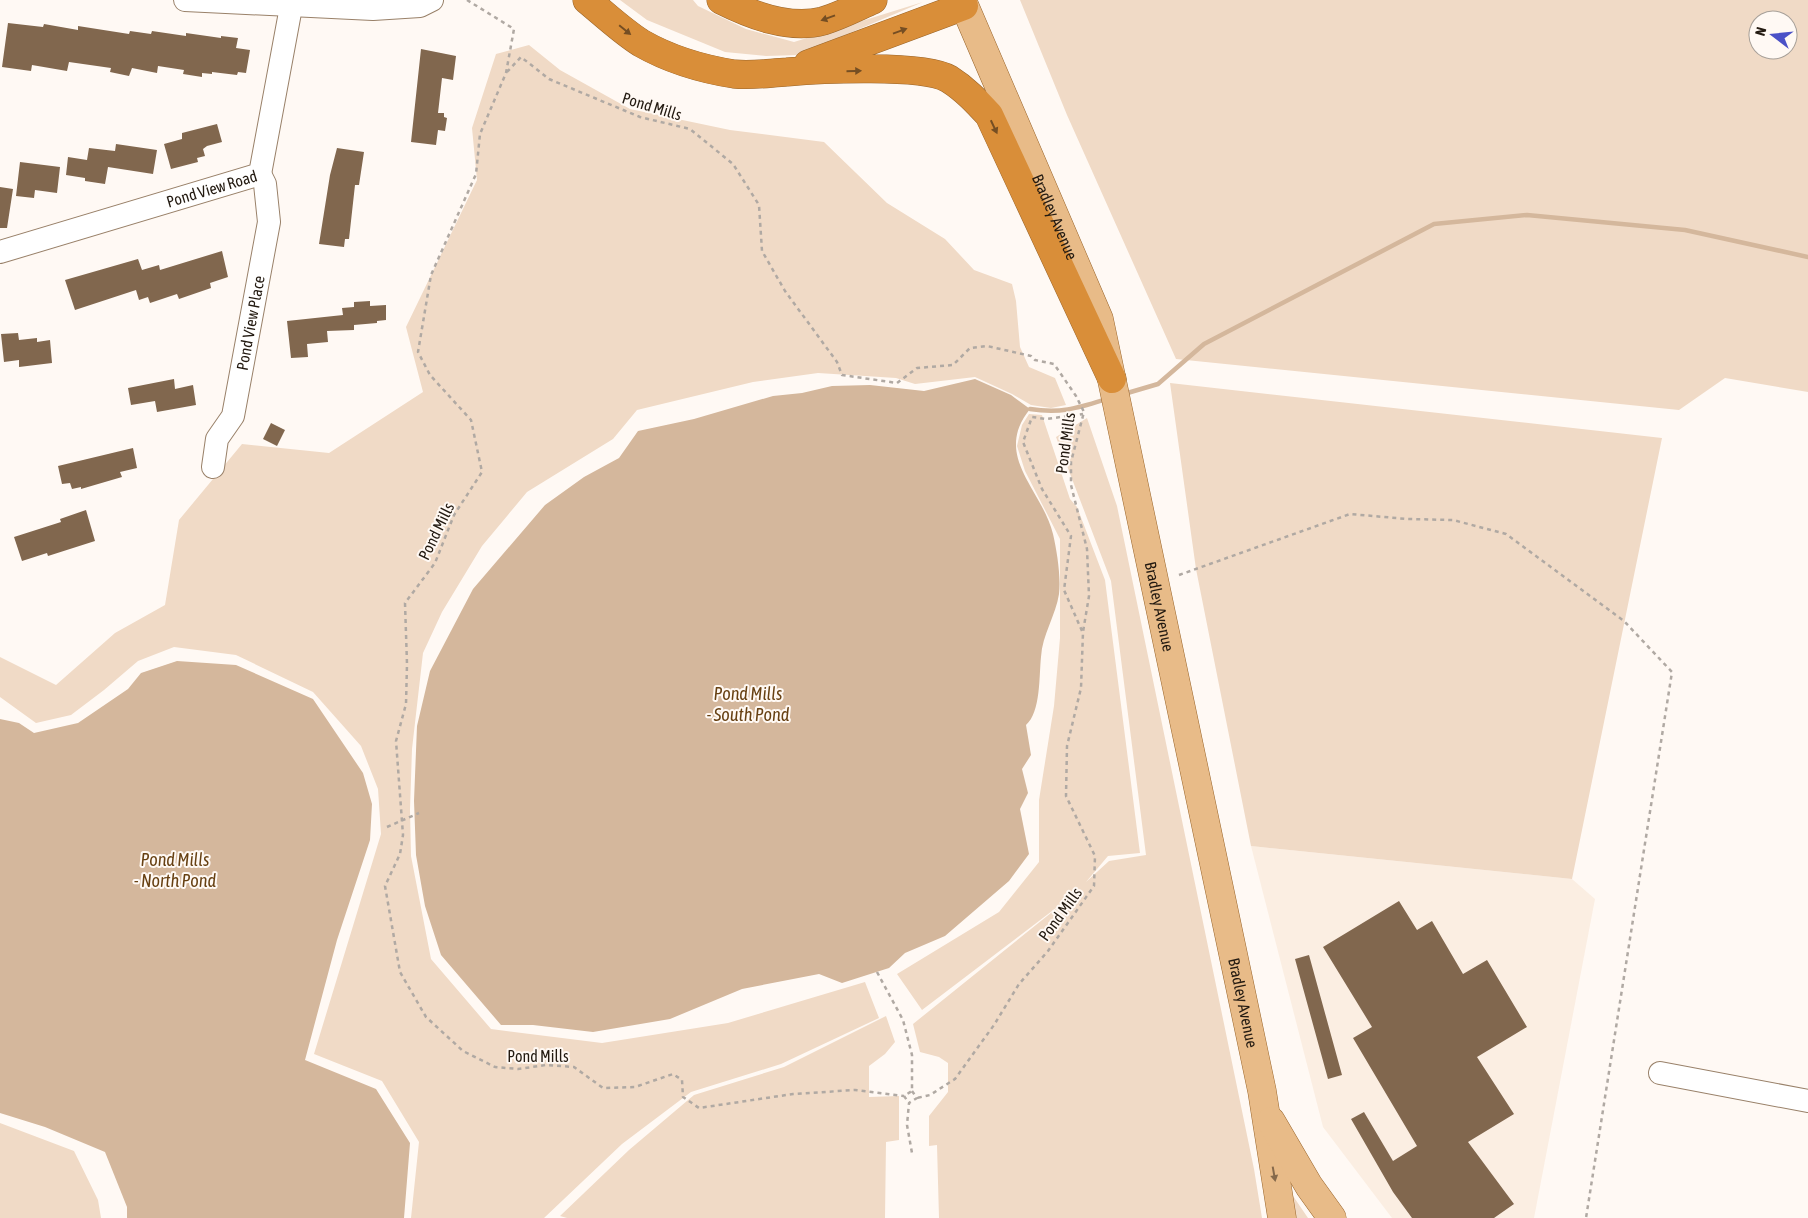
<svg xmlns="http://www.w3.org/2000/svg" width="1808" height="1218" viewBox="0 0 1808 1218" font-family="'Asap Condensed',sans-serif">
<rect width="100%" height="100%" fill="#fff9f4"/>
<path fill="#fbeee2" d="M1251,846L1572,879L1595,899L1534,1218H1392L1323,1127Z"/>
<path fill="#f0dac6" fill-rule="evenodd" d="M620,0H693L698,6L746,29L794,42L923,2L798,55L766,56L725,52L647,20Z
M1020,0H1808V392L1725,378L1679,410L1176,359L1067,115ZM1758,20H1788V50H1758Z
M529,45L560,70L630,109L730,130L824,142L887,203L945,239L974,270L1012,284L1016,301L1020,347L1029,367L1055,378L1066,405L1051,408L1031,405L1012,394L975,377L915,384L896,378L818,373L753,382L637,410L613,439L527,492L482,546L442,612L423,653L412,749L410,810L411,856L431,959L491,1029L602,1043L728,1023L865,982L879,1018L781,1064L691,1092L622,1144L544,1218H411L419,1142L382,1081L314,1054L381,834L378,789L361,746L313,692L236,655L174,647L138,661L104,690L71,715L36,723L0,697V657L56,685L115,633L165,605L179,520L242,444L329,453L423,392L406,327L477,180L472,128L496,54Z
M1170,383L1662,438L1572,879L1251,846L1196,569Z
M1029,414L1042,415L1070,499L1077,507L1105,580L1140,853L1108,856L1086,882L1109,861L1146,855L1111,581L1056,437L1087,418L1117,506L1254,1169L1262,1218H939L937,1145L929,1146V1116L948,1092V1063L939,1057L920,1052L913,1024L1077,892L922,1010L897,974L999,912L1039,862V800L1054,706L1060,638V539L1025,471L1017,446L1022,425Z
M886,1016L895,1042L885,1054L869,1066V1097L899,1096V1140L886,1142L885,1218H567L560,1216L629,1150L694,1095L784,1067Z
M0,1123L74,1151L98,1200L101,1218H0Z
M1291,1193L1308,1218H1294Z"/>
<path fill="#d4b79c" d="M975,379L1011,395L1030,409C992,456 1042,489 1053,534C1057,551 1061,577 1059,594C1056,615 1042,635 1041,657C1039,676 1041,712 1026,725L1031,755L1022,769L1028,793L1020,809L1029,854L1009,881L945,936L905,953L889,968L842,983L819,974L742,989L670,1019L593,1032L533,1025H501L441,955L425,906L416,855L414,801L417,726L430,671L473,589L545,505L584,477L619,458L638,431L694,419L773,396L802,393L832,386L870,385L924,391Z
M177,661L236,665L313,699L363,773L372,804L370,840L337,940L305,1060L376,1089L410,1143L404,1218H127V1207L105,1152L45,1127L0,1113V719L19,723L34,733L78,723L128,689L141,673Z"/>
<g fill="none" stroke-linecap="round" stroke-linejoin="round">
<path stroke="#d4b79c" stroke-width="4.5" d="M1124,394L1158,384L1204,344L1434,224L1527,215L1685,230L1808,257
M1030,409C1061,414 1078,408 1107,399"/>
</g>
<path fill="#81674e" d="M8,23L43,27L44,24L78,30V26L129,34L130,31L151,34L152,31L186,36V33L221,38V36L238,38L236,48L250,50L246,73L238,72L237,75L212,72V74L202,73V77L183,74L184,70L158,66L157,73L132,68L129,76L110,72L111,68L69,62L67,71L32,65L31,71L2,67Z
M421,49L456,56L453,80L442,78L438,113H444V117L447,118L445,131L438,130L436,145L411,142Z
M217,124L222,142L207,146L203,149L205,156L197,158L198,162L171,169L164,144L182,139V133Z
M116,144L157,150L153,174L108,167L105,184L85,181V178L66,175L68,157L87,160L89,148L115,151Z
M337,148L364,152L359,185H355L349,239H345L344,247L319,244L330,175Z
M20,162L60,167L57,193L35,190L34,198L16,196Z
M0,187L13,189L7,228H0Z
M222,251L228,277L210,283L211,288L179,299L177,294L150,303L148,297L139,300L136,290L75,310L65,280L138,259L142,270L159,265L160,270Z
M370,301V306L386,305V320L377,321V323L354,325V330L327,331L328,342L307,344L308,357L291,358L287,321L343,315L342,308L354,307V302Z
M18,333L19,340L37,338V342L50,340L52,363L19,367V360L4,362L1,334Z
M174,379L175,389L193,385L196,405L157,412L155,401L131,405L128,388Z
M271,423L285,430L277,446L263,439Z
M133,448L137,468L120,472L122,477L81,489V487L72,489L70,483L62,484L58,466Z
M86,510L95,541L48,556L47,553L22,561L14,537L61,522L60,519Z
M1399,901L1417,930L1432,921L1463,974L1487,960L1527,1027L1477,1057L1514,1114L1468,1142L1514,1204L1494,1218H1412L1393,1192L1351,1119L1364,1112L1393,1161L1417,1146L1353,1038L1372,1027L1323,947Z
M1309,955L1342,1075L1328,1079L1295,959Z"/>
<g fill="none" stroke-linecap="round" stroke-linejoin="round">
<defs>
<g id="minor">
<path d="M185,0L373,9L420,6L432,0"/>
<path id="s1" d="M0,252L260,174L291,7"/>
<path id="s2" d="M213,467L217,439L233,416L269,222L265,184L260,174"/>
<path d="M1660,1073L1808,1101"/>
</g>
<g id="major">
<path id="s3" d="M962,0L1099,319L1262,1091L1282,1218"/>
<path d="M1271,1121L1309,1186L1332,1218"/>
</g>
<path id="highway" d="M587,0C604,14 622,31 641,43C669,59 702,69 734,74C752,76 769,73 787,72C820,69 924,64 949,79C965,89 977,102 989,115L1112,379
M721,0C751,15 789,30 823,21C840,16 857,7 873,0
M808,64L964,6"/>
</defs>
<use href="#minor" stroke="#998169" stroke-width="24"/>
<use href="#major" stroke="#99652b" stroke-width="29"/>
<use href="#highway" stroke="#99652b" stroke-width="29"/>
<path stroke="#b0a9a3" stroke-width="2.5" stroke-dasharray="4 4" stroke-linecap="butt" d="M467,0L514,29L506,73L480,134L476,174L431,275L418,352L430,375L471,420L482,472L454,515L435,563L405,603L407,664L406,704L396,741L403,835L400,854L385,886L400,972L426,1017L463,1051L495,1067L518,1069L546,1065L574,1067L603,1088L635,1087L673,1074L682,1080L683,1097L699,1108L793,1094L855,1090L904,1096
M507,72L521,57L549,79L640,117L690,129L733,164L759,205L762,251L785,291L837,362L842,375L897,383L917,368L953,365L970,348L987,346L1031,356L1035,360L1054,364L1076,396L1084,412L1071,462V485L1087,549L1089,596L1083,632L1081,688L1067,746L1066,796L1095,856L1094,886L1048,951L1019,984L994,1025L955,1079L930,1095L917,1098
M1179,575L1350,514L1407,519L1453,520L1506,534L1624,621L1672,672L1586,1218
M1082,631L1064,590L1071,536L1042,489L1023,442L1032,417L1046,419L1083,414
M387,827L419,813
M877,972L903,1020L912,1055V1091L904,1096L909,1103
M912,1091L917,1098L909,1103L907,1125L912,1153"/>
<use href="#minor" stroke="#fff" stroke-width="22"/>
<use href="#major" stroke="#e8bb88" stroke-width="28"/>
<use href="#highway" stroke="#d98e39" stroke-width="28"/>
</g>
<defs><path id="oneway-solid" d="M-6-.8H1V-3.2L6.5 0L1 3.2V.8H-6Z" transform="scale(1.25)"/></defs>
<g fill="#754e23">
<use href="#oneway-solid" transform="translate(828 18) rotate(160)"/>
<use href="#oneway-solid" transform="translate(625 30) rotate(39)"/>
<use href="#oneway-solid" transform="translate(900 31) rotate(-20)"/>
<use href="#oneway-solid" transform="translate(854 71) rotate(-1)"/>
<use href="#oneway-solid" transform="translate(994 127) rotate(65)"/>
</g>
<use fill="#866a4c" href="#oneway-solid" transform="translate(1274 1174) rotate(80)"/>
<g text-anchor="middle" stroke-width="4" stroke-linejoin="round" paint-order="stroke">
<g font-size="16" fill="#231a11" stroke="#fff9f4">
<text transform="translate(652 106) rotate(17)" y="6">Pond Mills</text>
<text dy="6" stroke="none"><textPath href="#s1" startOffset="221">Pond View Road</textPath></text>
<text dy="6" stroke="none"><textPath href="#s3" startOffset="236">Bradley Avenue</textPath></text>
<text dy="6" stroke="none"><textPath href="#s2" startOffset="151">Pond View Place</textPath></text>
<text transform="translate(1065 443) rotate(-82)" y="6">Pond Mills</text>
<text transform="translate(436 531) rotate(-64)" y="6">Pond Mills</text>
<text dy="6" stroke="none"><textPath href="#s3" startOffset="641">Bradley Avenue</textPath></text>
<text transform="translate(1060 914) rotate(-54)" y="6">Pond Mills</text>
<text dy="6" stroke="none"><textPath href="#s3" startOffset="1046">Bradley Avenue</textPath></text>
<text x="538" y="1062">Pond Mills</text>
</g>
<g font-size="18" font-style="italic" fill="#674012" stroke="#fff9f4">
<text x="748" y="700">Pond Mills<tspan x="748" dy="21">- South Pond</tspan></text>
<text x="175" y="866">Pond Mills<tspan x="175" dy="21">- North Pond</tspan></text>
</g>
</g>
<g transform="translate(1773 35) rotate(286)"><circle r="24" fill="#fff9f4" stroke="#a7a099"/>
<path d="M0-4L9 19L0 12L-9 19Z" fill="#4b51c7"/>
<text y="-8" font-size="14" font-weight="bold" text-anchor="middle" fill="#231a11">N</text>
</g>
</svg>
